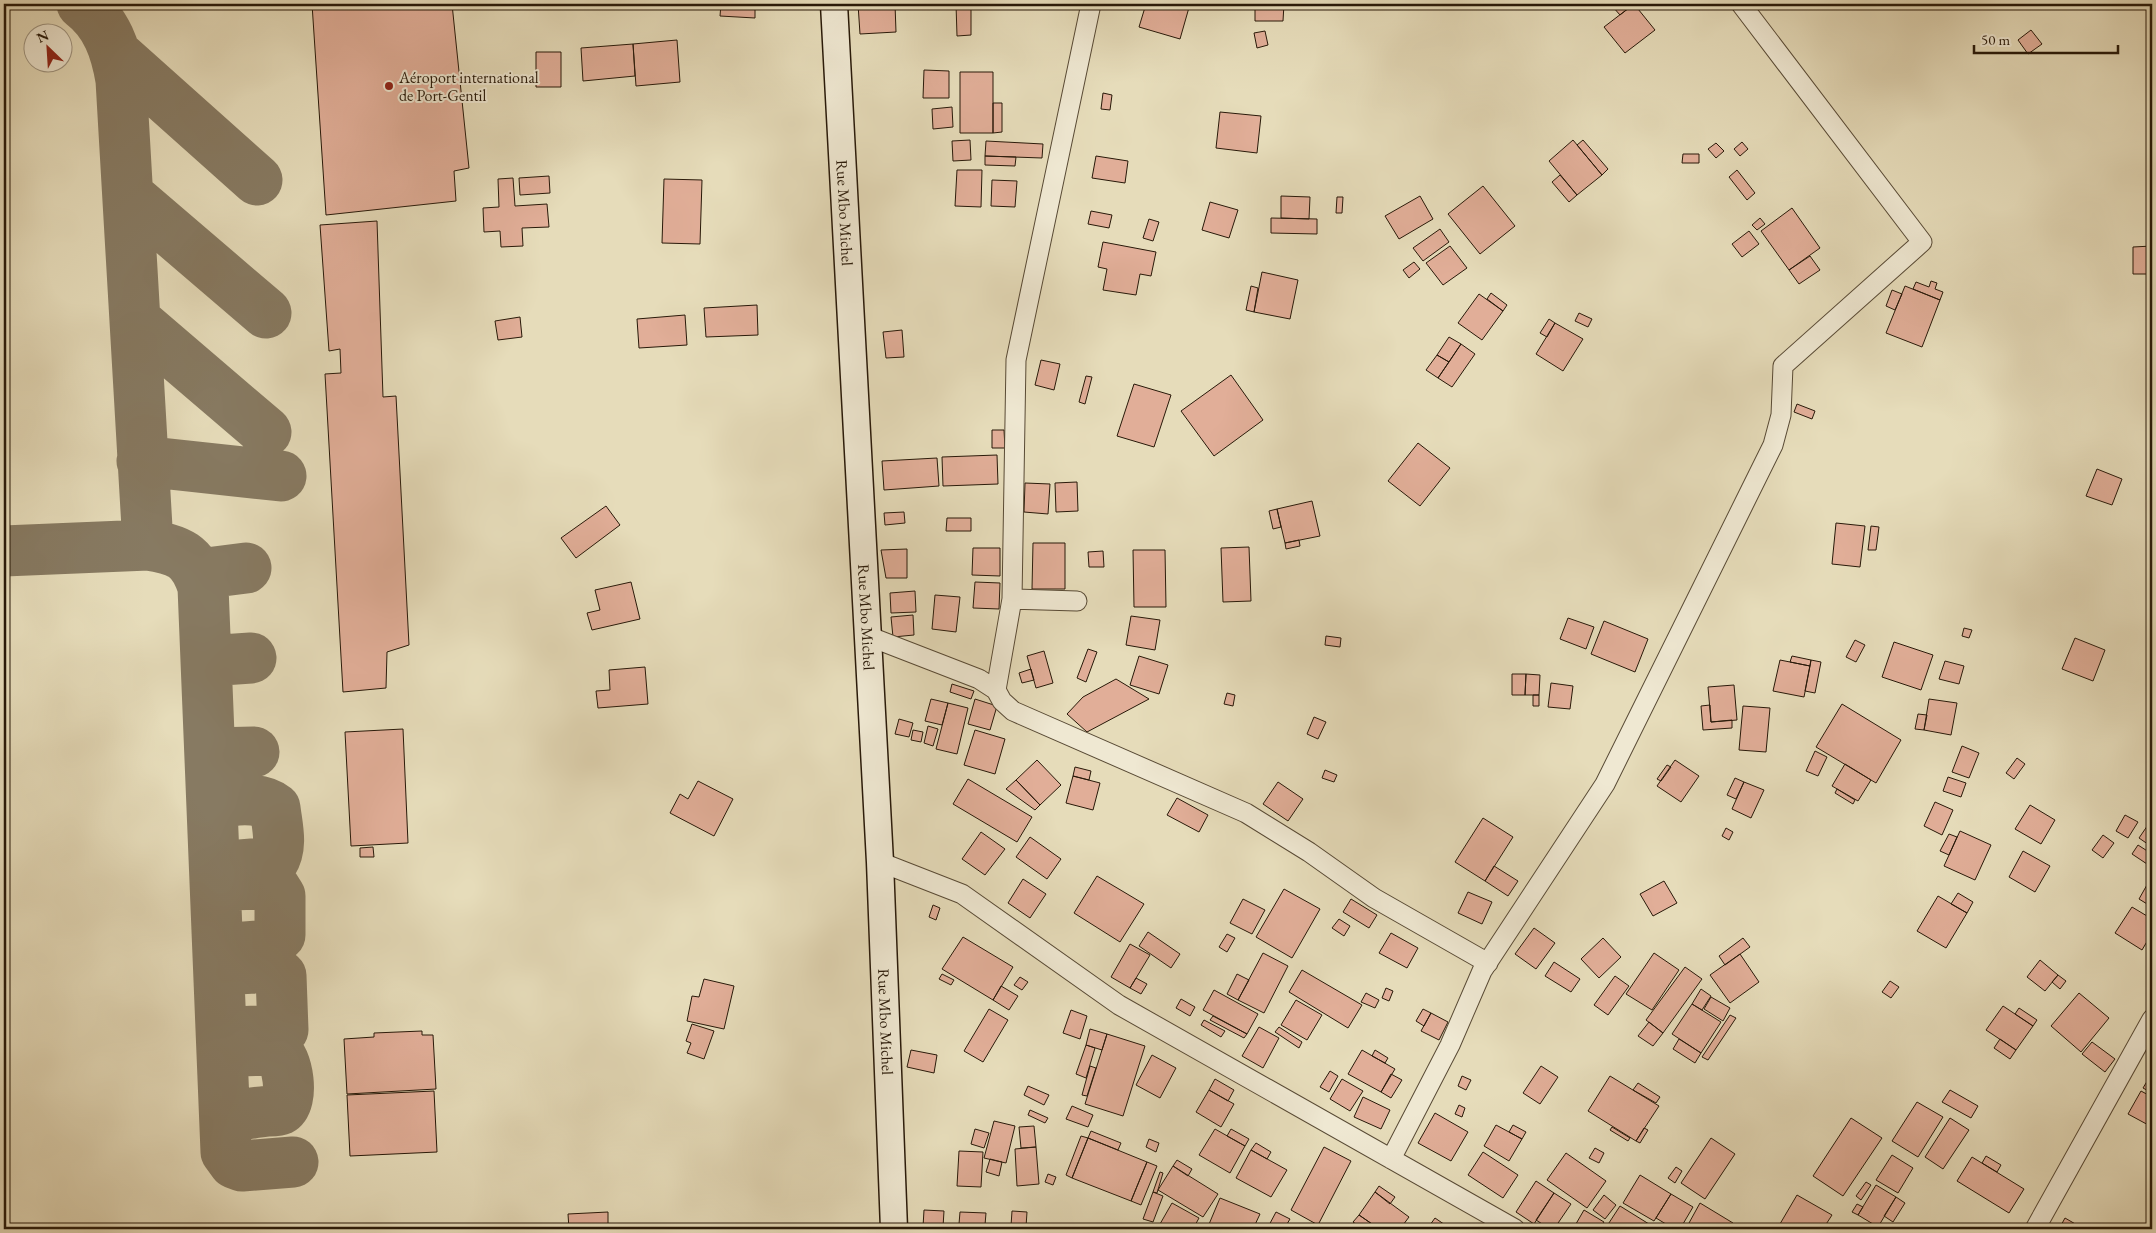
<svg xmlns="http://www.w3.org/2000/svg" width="2156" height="1233" viewBox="0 0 2156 1233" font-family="'EB Garamond',serif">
<rect width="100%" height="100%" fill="#e6dcba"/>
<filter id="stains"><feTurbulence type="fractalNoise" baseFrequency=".004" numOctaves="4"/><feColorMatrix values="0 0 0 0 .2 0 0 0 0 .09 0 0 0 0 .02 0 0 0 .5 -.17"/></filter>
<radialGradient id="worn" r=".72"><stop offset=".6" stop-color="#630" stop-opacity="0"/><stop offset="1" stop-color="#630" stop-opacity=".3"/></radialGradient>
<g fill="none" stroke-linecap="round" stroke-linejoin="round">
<path stroke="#877a62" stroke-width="51" d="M82,4C107,23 116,50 121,80L148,545
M117,55L257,180
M128,195L266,313
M135,320L266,432
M142,461L281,476
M4,551L148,545C179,550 193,555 203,587L226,1152L234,1163L242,1166L293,1162
M199,574L246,568
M207,661L251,658
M211,753L254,752
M213,810C217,807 223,803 228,802C242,798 264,799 275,808C277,826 283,846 273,862L229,866L219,874
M216,894L228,885L270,884L275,888L280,896V935L269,945L233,948L221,960
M220,977L238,969L271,967L281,976L283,1030L234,1032L222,1043L239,1051
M225,1125C238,1113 253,1113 269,1111C272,1111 278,1111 280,1110C295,1102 288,1057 275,1050L239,1051L226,1058"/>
</g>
<path fill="#e1ae98" stroke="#281909" d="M312,4H452L469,168L454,171L456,201L326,215Z
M721,4H755V18L720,16Z
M858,4H895L896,32L860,34Z
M956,4H971V35L957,36Z
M1146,4H1190L1180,39L1139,27Z
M1255,4H1284L1283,21H1255Z
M1617,4H1634L1620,15L1613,7Z
M1634,4L1655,30L1625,53L1604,27Z
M2031,30L2042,44L2028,54L2018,40Z
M1265,31L1268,45L1257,48L1254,33Z
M677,40L680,82L636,86L633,44Z
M633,44L635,76L583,81L581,48Z
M536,52H561V87H536Z
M924,70L949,71V98H923Z
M960,72H993V133H960Z
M1103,93L1112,95L1110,110L1101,109Z
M993,103H1002V132L993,133Z
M952,107L953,127L933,129L932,109Z
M1220,112L1261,116L1257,153L1216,148Z
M970,140L971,160L953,161L952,141Z
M1573,140L1602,175L1577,195L1549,161Z
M1583,140L1608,169L1602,175L1577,145Z
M986,141L1043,144L1042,158L985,156Z
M1742,142L1748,149L1740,156L1734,149Z
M1716,143L1724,151L1716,158L1708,149Z
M1683,154H1699V163H1682Z
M985,156L1016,157L1015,166L985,165Z
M1096,156L1128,161L1125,183L1092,178Z
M957,170H982L981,207L955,206Z
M1737,170L1755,193L1747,200L1729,177Z
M1560,175L1577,195L1569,202L1552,182Z
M549,176L550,193L520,195L519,178Z
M513,178L515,206L547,204L549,227L522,228L523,246L501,247L500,231L484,232L483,208L499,207L498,179Z
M664,179L702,180L700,244L662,243Z
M992,180L1017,181L1015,207L991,206Z
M1483,186L1515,226L1480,254L1448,214Z
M1281,196L1310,197L1309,219L1281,218Z
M1420,196L1433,219L1399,239L1385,216Z
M1337,197H1343L1342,213H1336Z
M1210,202L1238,210L1229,238L1202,230Z
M1792,208L1820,248L1789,270L1761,231Z
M1091,211L1112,215L1109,228L1088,224Z
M1271,218L1317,219V234L1271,233Z
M1760,218L1765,224L1757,230L1752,225Z
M1149,219L1159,222L1153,241L1143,238Z
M377,221L383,397L396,396L409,645L387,652L386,688L343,692L325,374L341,373L340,349L329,351L320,225Z
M1440,229L1449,242L1423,261L1413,248Z
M1749,231L1759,244L1742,257L1732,244Z
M1103,242L1156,252L1151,276L1140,274L1136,295L1103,290L1107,269L1098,267Z
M1450,246L1467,268L1443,285L1426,263Z
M2152,246V274H2133V247Z
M1810,256L1820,270L1799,284L1789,270Z
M1414,262L1420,269L1409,278L1403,270Z
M1262,272L1298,280L1290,319L1254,312Z
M1931,281L1937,283L1935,289L1943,292L1940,300L1913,289L1916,282L1929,287Z
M1251,286L1258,288L1254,312L1246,310Z
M1905,286L1940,300L1922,347L1886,333Z
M1892,290L1902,294L1895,310L1886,306Z
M1491,293L1507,305L1503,311L1487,299Z
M1479,294L1503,311L1482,340L1458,323Z
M757,305L758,335L706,337L704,308Z
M1579,313L1592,319L1588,327L1575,321Z
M685,315L687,345L639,348L637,319Z
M520,317L522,337L498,340L495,321Z
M1549,319L1555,323L1547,337L1540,333Z
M1555,323L1583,339L1563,371L1536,354Z
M902,330L904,357L886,358L883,332Z
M1449,337L1461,344L1449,362L1437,355Z
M1461,344L1475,354L1452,387L1438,378Z
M1437,355L1449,362L1438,378L1426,370Z
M1041,360L1060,364L1054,390L1035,385Z
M1231,375L1263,420L1214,456L1181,411Z
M1086,376L1092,377L1085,404L1079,402Z
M1134,384L1171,395L1154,447L1117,436Z
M1797,404L1815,411L1812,419L1794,412Z
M992,430H1004L1005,448H992Z
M1418,443L1450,468L1420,506L1388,481Z
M997,455L998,484L943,486L942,457Z
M937,458L939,486L884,490L882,461Z
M2097,469L2122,479L2112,505L2086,496Z
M1077,482L1078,511L1056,512L1055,483Z
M1025,483L1050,484L1048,514L1024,512Z
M1312,501L1320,536L1285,543L1277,509Z
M606,506L620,525L576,558L561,538Z
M1277,509L1281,527L1273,529L1269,511Z
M904,512L905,523L885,525L884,513Z
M947,518H971V531H946Z
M1836,523L1865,526L1860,567L1832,564Z
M1871,526L1879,527L1876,550H1868Z
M1299,540L1300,546L1286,549L1285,543Z
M1033,543H1065V589H1032Z
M1249,547L1251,601L1223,602L1221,548Z
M973,548H1000V576L972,575Z
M907,549V578H886L881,550Z
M1133,550H1165L1166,607H1134Z
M1103,551L1104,567H1089L1088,552Z
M631,582L640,619L592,630L587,613L600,610L595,590Z
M975,582L1000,583L999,609L973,608Z
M915,591L916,612L891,613L890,593Z
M935,595L960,597L956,632L932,629Z
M913,615L914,635L893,637L891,617Z
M1131,616L1160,620L1155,650L1126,645Z
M1568,618L1594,627L1586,649L1560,639Z
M1604,621L1648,639L1635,672L1591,654Z
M1964,628L1972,630L1969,638L1962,636Z
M1326,636L1341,638L1340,647L1325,645Z
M2075,638L2105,650L2093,681L2062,669Z
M1855,640L1865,645L1856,662L1846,657Z
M1894,642L1933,655L1921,690L1882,677Z
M1088,649L1097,652L1086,682L1077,678Z
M1044,651L1053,683L1036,688L1027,656Z
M1139,656L1168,665L1159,694L1130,685Z
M1792,656L1811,660L1810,666L1790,662Z
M1780,660L1810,666L1804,697L1773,691Z
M1811,660L1821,662L1815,693L1805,691Z
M1945,661L1964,666L1959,684L1939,679Z
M645,667L648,704L598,708L596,691L610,690L609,670Z
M1031,669L1034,680L1022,683L1019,673Z
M1512,674H1526L1525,695H1512Z
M1526,674L1540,675L1539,695H1525Z
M1116,679L1149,699L1087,732L1067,714L1083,697Z
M1551,683L1573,686L1570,709L1548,707Z
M952,684L974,691L971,699L950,692Z
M1734,685L1737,720L1711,722L1708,687Z
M1227,693L1235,695L1233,706L1224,704Z
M1533,695H1539V706H1533Z
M931,699L948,703L942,725L925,721Z
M975,699L997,706L990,730L968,724Z
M1929,699L1957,703L1951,735L1924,730Z
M948,703L968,708L957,754L936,749Z
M1842,704L1901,740L1876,783L1816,747Z
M1710,705L1711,722L1732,720V728L1703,730L1701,706Z
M1743,706L1770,708L1766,752L1739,750Z
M1918,714L1927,715L1924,730L1915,729Z
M1314,717L1326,722L1318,739L1307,734Z
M899,719L913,723L909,737L895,734Z
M928,726L938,729L933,746L924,743Z
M403,729L408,843L351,846L345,732Z
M913,730L923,732L921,742L911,740Z
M975,730L1005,739L995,774L964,765Z
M1962,746L1979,753L1969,778L1952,772Z
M1815,751L1827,757L1818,776L1806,771Z
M2017,758L2025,764L2014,779L2006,773Z
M1037,760L1061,785L1040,805L1016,780Z
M1675,760L1699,776L1681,802L1657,786Z
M1845,764L1871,780L1858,801L1832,786Z
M1667,765L1671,767L1661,781L1657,779Z
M1075,767L1091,771L1089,780L1073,776Z
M1325,770L1337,775L1334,782L1322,778Z
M1073,776L1100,783L1093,810L1066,803Z
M1948,777L1966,783L1961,797L1943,791Z
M1735,778L1744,782L1736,799L1727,795Z
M968,779L1032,817L1017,842L953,804Z
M1016,780L1040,805L1035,810L1006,789Z
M698,781L733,799L714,836L670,813L680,794L688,799Z
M1278,782L1303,799L1288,821L1263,804Z
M1744,782L1764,790L1751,818L1732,809Z
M1837,789L1855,800L1853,804L1835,793Z
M1177,798L1208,815L1199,832L1167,815Z
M1935,802L1953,810L1942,835L1924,826Z
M2030,805L2055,820L2041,844L2015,829Z
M2125,815L2138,822L2128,838L2116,831Z
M1483,818L1513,837L1485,881L1455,862Z
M2152,819V847L2139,838Z
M1726,828L1733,832L1729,840L1722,836Z
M1960,831L1991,845L1975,880L1944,866Z
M981,832L1005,849L985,875L962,859Z
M1949,834L1957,837L1949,855L1940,851Z
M2103,835L2114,843L2103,858L2092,850Z
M1030,837L1061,859L1047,879L1016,857Z
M2138,845L2152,854V863L2150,866L2132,854Z
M373,847L374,857H360V848Z
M2023,851L2050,866L2035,892L2009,877Z
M1494,866L1518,881L1508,896L1485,881Z
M1097,876L1144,904L1120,942L1074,913Z
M2152,876V907L2139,899Z
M1023,879L1046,894L1030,918L1008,903Z
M1664,881L1677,903L1653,916L1640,894Z
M1284,889L1320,909L1292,958L1256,937Z
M1468,892L1492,902L1482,924L1458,913Z
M1958,893L1973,902L1967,913L1951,904Z
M1938,896L1967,913L1946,948L1917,931Z
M1243,899L1265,910L1252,934L1230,923Z
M1351,899L1377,915L1369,928L1343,912Z
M933,905L940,908L936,920L929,917Z
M2132,907L2152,919V933L2142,950L2115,933Z
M1339,919L1350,926L1344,936L1332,928Z
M1534,928L1555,943L1536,969L1515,954Z
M1148,932L1180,954L1171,968L1139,946Z
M1391,933L1418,948L1407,968L1379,953Z
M1227,934L1235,938L1227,952L1219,947Z
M963,937L1013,967L993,1000L942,969Z
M1603,938L1621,957L1599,978L1581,959Z
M1743,938L1750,947L1725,965L1719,956Z
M1130,944L1150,955L1130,988L1111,977Z
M1263,953L1288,966L1264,1013L1238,1000Z
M1654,953L1679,970L1652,1010L1626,994Z
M1740,954L1759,982L1730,1003L1710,975Z
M2040,960L2058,975L2045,991L2027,977Z
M1554,962L1580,979L1571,992L1545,976Z
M1685,967L1702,979L1663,1033L1646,1020Z
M1302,970L1362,1005L1348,1028L1289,992Z
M942,974L954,980L951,985L939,979Z
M1237,974L1249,980L1238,1000L1227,994Z
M2058,975L2066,981L2060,989L2052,982Z
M1615,976L1629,986L1608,1015L1594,1005Z
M1020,977L1028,982L1022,990L1014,985Z
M1136,978L1147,984L1141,994L1130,988Z
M704,979L734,986L724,1029L687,1021L692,996L699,997Z
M1890,981L1899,987L1891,998L1882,992Z
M1001,986L1018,996L1009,1010L993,1000Z
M1386,988L1393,991L1389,1001L1382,998Z
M1701,989L1711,996L1702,1010L1692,1004Z
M1214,990L1258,1014L1247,1034L1203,1010Z
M1366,993L1379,1000L1375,1008L1361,1002Z
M2079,993L2109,1018L2081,1052L2051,1026Z
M1711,997L1730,1008L1723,1021L1704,1009Z
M1181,999L1195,1007L1190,1016L1176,1008Z
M1296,1000L1322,1015L1307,1040L1281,1025Z
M1692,1004L1721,1022L1701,1053L1672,1034Z
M2003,1006L2033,1026L2016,1050L1986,1030Z
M2019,1008L2037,1020L2033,1026L2015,1014Z
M989,1009L1008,1020L983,1062L964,1051Z
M1423,1009L1431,1013L1424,1026L1416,1021Z
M1071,1010L1087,1016L1080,1039L1063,1033Z
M1431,1013L1448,1022L1439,1040L1421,1031Z
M1730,1015L1736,1018L1708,1060L1702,1057Z
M1213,1016L1247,1034L1244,1038L1210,1020Z
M1204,1020L1225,1031L1221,1037L1201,1025Z
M1649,1022L1663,1033L1653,1046L1638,1036Z
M692,1024L714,1031L704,1059L687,1053L691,1043L686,1041Z
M1259,1027L1279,1038L1263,1068L1242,1056Z
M1279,1027L1302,1042L1299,1048L1275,1032Z
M1090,1029L1107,1034L1102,1050L1086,1045Z
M422,1031V1035H433L436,1089L347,1094L344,1039L374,1037V1033Z
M1107,1034L1145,1046L1123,1116L1085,1104Z
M1679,1039L1701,1053L1695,1063L1673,1049Z
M2000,1039L2016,1050L2010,1059L1994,1048Z
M2092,1042L2115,1059L2105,1072L2082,1054Z
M1086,1045L1095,1048L1086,1078L1076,1074Z
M911,1050L937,1055L934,1073L907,1067Z
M1362,1050L1395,1069L1381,1092L1348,1074Z
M1375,1050L1388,1058L1385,1063L1372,1056Z
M1152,1055L1176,1068L1160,1098L1136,1085Z
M1090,1066L1096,1068L1087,1096L1082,1095Z
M1541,1066L1558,1077L1540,1104L1523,1093Z
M1330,1071L1338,1076L1329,1092L1320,1087Z
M2152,1073V1093L2143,1088Z
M1391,1074L1402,1080L1391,1098L1381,1092Z
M1462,1076L1471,1080L1466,1090L1458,1086Z
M1610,1076L1659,1106L1636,1141L1588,1111Z
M1215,1079L1234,1090L1228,1101L1209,1090Z
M1342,1079L1363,1091L1350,1111L1330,1099Z
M1638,1083L1660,1097L1656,1103L1633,1090Z
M1028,1086L1049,1095L1044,1105L1024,1095Z
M1209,1090L1234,1104L1221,1127L1196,1112Z
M1950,1090L1978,1106L1971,1118L1942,1102Z
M434,1091L437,1152L350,1156L347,1095Z
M2141,1091L2152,1097V1127L2128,1114Z
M1363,1097L1390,1110L1381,1129L1354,1117Z
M1917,1102L1943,1117L1918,1157L1892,1141Z
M1459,1105L1465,1108L1462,1117L1455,1114Z
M1072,1106L1093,1115L1088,1127L1066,1119Z
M1030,1110L1048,1118L1045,1123L1028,1115Z
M1435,1113L1468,1132L1451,1161L1418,1143Z
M1851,1118L1882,1138L1843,1196L1813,1176Z
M1950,1118L1969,1130L1943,1169L1925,1157Z
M994,1121L1015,1126L1006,1163L984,1158Z
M1496,1125L1522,1139L1509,1161L1484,1146Z
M1513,1125L1526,1132L1522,1139L1509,1132Z
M1034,1126L1036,1147L1021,1148L1019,1127Z
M1612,1127L1630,1138L1628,1141L1610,1130Z
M1644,1128L1648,1130L1640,1143L1636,1141Z
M975,1129L989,1133L984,1148L971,1144Z
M1215,1129L1245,1146L1230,1173L1199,1155Z
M1231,1129L1249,1139L1245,1146L1227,1136Z
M1091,1131L1121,1143L1118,1150L1088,1138Z
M1081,1136L1088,1138L1072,1178L1066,1175Z
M1088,1138L1147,1162L1131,1201L1072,1178Z
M1711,1138L1735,1154L1705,1199L1681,1183Z
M1149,1139L1159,1143L1156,1152L1146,1147Z
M1256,1143L1271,1152L1267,1159L1251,1150Z
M1036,1147L1039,1184L1017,1186L1015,1149Z
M1324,1147L1351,1161L1318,1225L1291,1210Z
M1595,1148L1604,1153L1599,1163L1589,1158Z
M1251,1150L1287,1170L1271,1197L1236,1178Z
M959,1151L983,1152L981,1187L957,1186Z
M1483,1152L1518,1175L1503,1198L1468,1175Z
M1566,1153L1606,1181L1587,1208L1547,1180Z
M1892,1155L1913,1168L1898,1193L1876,1180Z
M1986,1156L2001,1165L1997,1172L1982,1163Z
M1972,1157L2024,1189L2009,1213L1957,1181Z
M990,1159L1002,1162L999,1176L986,1172Z
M1177,1160L1192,1169L1188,1176L1173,1166Z
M1147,1162L1157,1166L1141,1205L1131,1201Z
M1173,1166L1218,1194L1203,1217L1158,1190Z
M1676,1167L1682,1171L1675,1183L1668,1178Z
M1160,1172L1163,1173L1157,1193L1153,1192Z
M1048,1174L1056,1177L1053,1185L1045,1182Z
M1640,1175L1671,1194L1654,1221L1623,1203Z
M1536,1181L1554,1193L1534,1224L1516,1212Z
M1866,1182L1871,1185L1861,1200L1856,1196Z
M1876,1185L1896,1197L1878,1227L1858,1215Z
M1379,1186L1395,1197L1390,1204L1375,1192Z
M1153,1192L1163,1196L1153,1222L1143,1219Z
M1375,1192L1409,1217L1400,1229H1379L1359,1215Z
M1554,1193L1571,1204L1554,1229H1550L1536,1220Z
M1671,1194L1693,1207L1680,1229H1674L1656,1218Z
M1604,1195L1616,1205L1605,1219L1593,1210Z
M1797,1195L1832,1215L1823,1229H1777Z
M1896,1197L1905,1203L1893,1222L1884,1216Z
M1220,1198L1260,1214L1253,1229H1207Z
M1172,1203L1199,1218L1193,1229H1170L1160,1224Z
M1700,1203L1733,1223L1730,1229H1700L1689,1223Z
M1857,1204L1863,1207L1858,1215L1852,1212Z
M1620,1206L1657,1229H1605Z
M924,1210L944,1211L943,1227H923Z
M1584,1210L1604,1222L1599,1229H1573Z
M1012,1211L1027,1212L1026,1227L1011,1226Z
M608,1212V1229H569L568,1214Z
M960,1212L986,1213L985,1225L959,1224Z
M1276,1212L1290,1219L1284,1229H1267Z
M1359,1215L1378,1228L1377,1229H1363L1353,1222Z
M1435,1218L1451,1229H1427Z
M2065,1218L2084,1229H2059Z"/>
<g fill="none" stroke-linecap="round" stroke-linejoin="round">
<defs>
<path id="street" d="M1012,599L1016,360L1091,4
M868,636L979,679L996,690L1002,701L1013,711L1246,813L1309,852L1374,898L1488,963
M996,690L1012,599L1077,601
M880,862L962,894L1119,1005L1515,1229
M1391,1159L1450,1045L1482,971L1605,784L1773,445L1781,415L1783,366L1922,242L1741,4
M2035,1229L2152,1019"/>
<g id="secondary">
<path id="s1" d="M834,4L880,862L894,1229"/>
</g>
</defs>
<use href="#street" stroke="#584a35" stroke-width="21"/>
<use href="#secondary" stroke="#281909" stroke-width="29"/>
<use href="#street" stroke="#efe8d2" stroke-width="19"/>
<use href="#secondary" stroke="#efe8d2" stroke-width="26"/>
</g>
<circle fill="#8f2418" stroke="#efe8d2" stroke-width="2" cx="389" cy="86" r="5"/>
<g text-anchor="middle" stroke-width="4" stroke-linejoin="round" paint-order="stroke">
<g font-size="16" fill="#281909" stroke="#efe8d2" text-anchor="start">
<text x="399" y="83">Aéroport international<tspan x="399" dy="18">de Port-Gentil</tspan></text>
</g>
<g font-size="16" fill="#281909" stroke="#efe8d2">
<text dy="6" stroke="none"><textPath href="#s1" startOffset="209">Rue Mbo Michel</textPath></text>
<text dy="6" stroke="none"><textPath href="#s1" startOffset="614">Rue Mbo Michel</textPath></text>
<text dy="6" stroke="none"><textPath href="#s1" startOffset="1019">Rue Mbo Michel</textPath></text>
</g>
</g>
<rect width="2156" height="1233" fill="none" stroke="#e6dcba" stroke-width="20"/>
<rect x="5" y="5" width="2146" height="1223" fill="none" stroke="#281909" stroke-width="2.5"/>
<rect x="10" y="10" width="2136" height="1213" fill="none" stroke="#281909"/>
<g transform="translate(48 48) rotate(335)"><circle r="24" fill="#efe8d2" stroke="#9f9582"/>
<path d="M0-4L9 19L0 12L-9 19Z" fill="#8f2418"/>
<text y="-8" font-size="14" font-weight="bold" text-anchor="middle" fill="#281909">N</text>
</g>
<path d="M1974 45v8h144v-8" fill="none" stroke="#281909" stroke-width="2.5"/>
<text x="1981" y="45" font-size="15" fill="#281909" stroke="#efe8d2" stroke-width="4" paint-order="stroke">50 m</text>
<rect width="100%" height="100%" filter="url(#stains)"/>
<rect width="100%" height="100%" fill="url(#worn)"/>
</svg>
